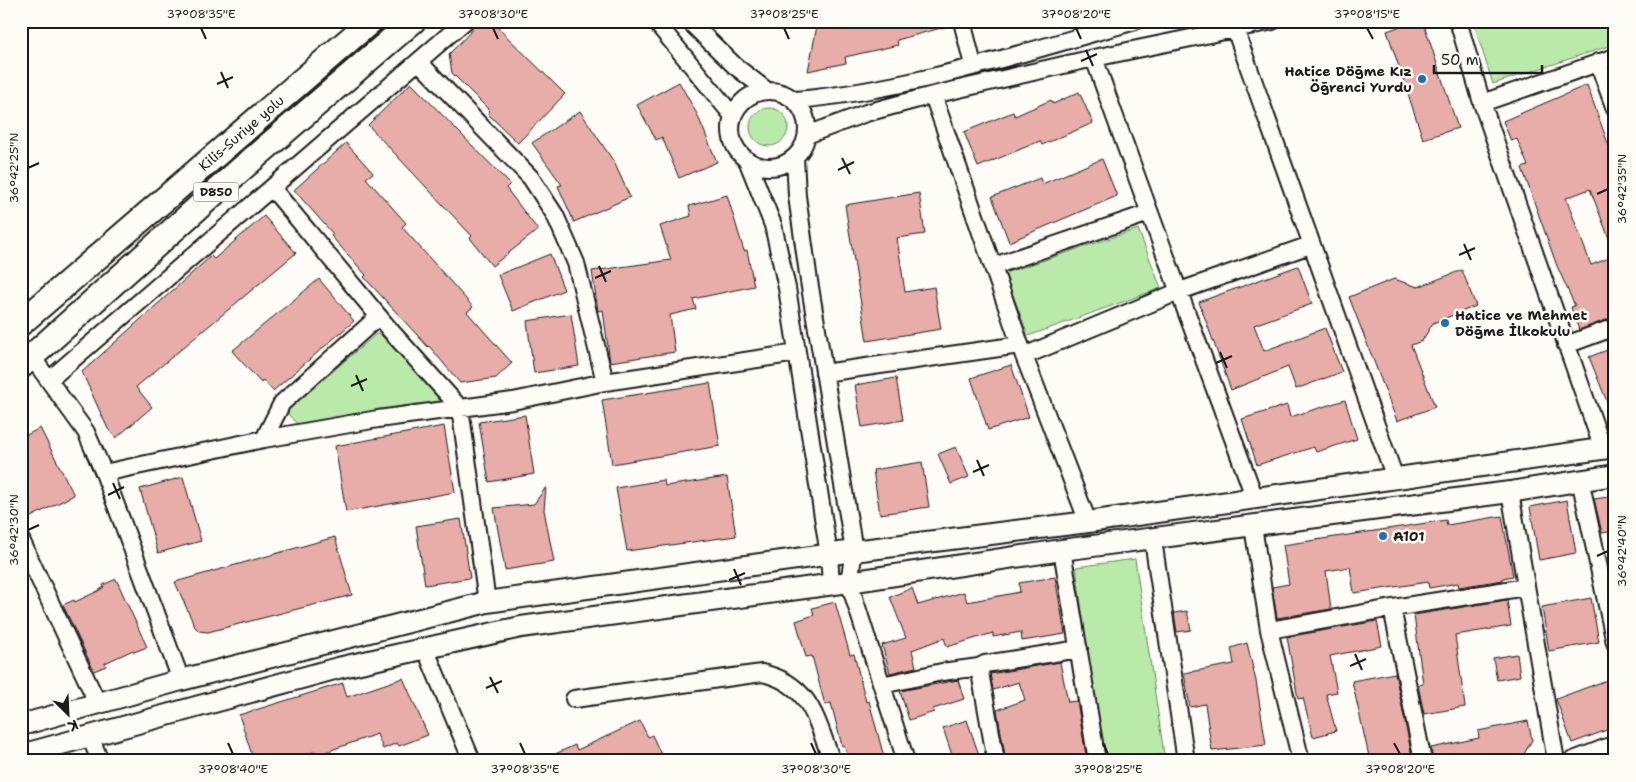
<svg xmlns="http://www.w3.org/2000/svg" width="1636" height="782" viewBox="0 0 1636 782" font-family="'Shantell Sans',sans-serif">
<rect width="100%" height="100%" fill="#fdfcf7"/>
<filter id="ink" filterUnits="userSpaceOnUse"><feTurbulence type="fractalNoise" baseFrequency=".02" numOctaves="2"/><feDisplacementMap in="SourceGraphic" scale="10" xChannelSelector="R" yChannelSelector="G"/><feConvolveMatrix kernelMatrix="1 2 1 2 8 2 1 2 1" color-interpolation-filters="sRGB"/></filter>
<g filter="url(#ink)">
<path fill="#baeaaa" stroke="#6b8363" d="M1473,21H1615V44L1493,84Z
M750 127a19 19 0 1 1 38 0a19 19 0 1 1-38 0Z
M1138,229L1161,288L1028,336L1005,273Z
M376,334L381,335L439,397V403L436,407L300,427L288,414V410Z
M1135,559L1164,754L1129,761H1102L1076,567Z"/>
<path fill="#e8ada9" stroke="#1c1c1c" d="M481,21H491L565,94L518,143L488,114L490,111L452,73L449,54Z
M818,21H952V25L897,40L898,45L845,57L846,63L808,71Z
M1415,21H1423L1458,128L1423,139L1387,31Z
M679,82L697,114L717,162L679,178L662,137L656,140L637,105Z
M411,83L510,184L506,188L538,230L492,266L470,238L472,236L368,125Z
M1587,85L1615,163V254L1590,189L1566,198L1591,265L1615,256V317L1579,330L1571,307L1575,306L1557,266L1522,168L1528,166L1517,139L1511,141L1503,121Z
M1079,92L1093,123L1042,145L1040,141L978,167L964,132L1013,112L1015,116L1051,100L1053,104Z
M580,111L614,162L630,197L574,222L558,186L562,185L532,143Z
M346,143L373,173L366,178L406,223L402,227L473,307L467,312L512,363L496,378L460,383L429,346L428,347L364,277L366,275L331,236L333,234L294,190Z
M1102,159L1117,196L1009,242L992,197L1040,178L1042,184Z
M919,193L925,234L897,238L905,292L934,287L941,329L867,341L845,205Z
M727,195L744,251L747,250L754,286L693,299L696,309L670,315L675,352L610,362L603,310L598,311L592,271L671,260L660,226L691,216L689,206Z
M264,216L296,253L136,387L152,407L116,438L108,429L82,372L211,256L214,259Z
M550,254L564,290L513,311L498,275Z
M1298,266L1312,304L1254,325L1264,351L1325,328L1342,372L1296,389L1288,367L1231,390L1199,302Z
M1462,270L1476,306L1433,323L1422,341L1411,345L1435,407L1397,421L1349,297L1394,279L1418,287Z
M319,279L354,321L273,391L263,380L261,383L232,351Z
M571,314L579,366L534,373L527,321Z
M1615,347V419H1614L1589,357Z
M1011,365L1029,417L988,430L971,378Z
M896,378L903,420L862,427L855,385Z
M710,383L720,446L612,464L602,400Z
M1345,400L1357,439L1316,452L1314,447L1257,465L1242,419L1287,405L1290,417Z
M525,415L534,474L489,482L479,422Z
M444,426L455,492L346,512L335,446Z
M40,428L74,495L25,520L21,512V438Z
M956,447L969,477L951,484L938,454Z
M922,462L929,507L880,514L873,470Z
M183,477L201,541L158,553L140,489Z
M727,477L736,536L627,551L616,488L664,480L665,486Z
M546,487L544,510L554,562L505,570L494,508L534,504Z
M1615,496V531L1602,533L1594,499Z
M1567,500L1576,553L1539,560L1530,507Z
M1502,516L1513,576L1503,578V580L1459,587L1458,583L1429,588L1428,582L1354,593L1350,567L1326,571L1331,609L1277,618L1272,587L1289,584L1283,545L1446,520L1447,525Z
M461,519L470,578L425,585L416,526Z
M335,537L352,595L208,632L199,631L195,627L175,582Z
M1055,577L1065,634L1022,641L1021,632L993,637V633L947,647L944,638L912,650L916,667L890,673L882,645L906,638L890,597L912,588L918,605L964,592L967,602L1020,592L1019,583Z
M116,579L147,647L134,652L133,650L105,663L106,666L94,671L63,605L74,600L75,602L98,591L104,587L103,585Z
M1591,598L1599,642L1549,651L1542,607Z
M1507,600L1511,626L1455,635L1465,707L1424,714L1418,685L1423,684L1414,615Z
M835,602L850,655L854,654L866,702L869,701L885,761H849L844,745L842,746L831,703L825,705L812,656L806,657L796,621L814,615L812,608Z
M1187,611L1191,630L1177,632L1174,613Z
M1377,621L1382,646L1330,656L1337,692L1326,694L1336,731L1313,737L1303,698L1298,699L1287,637Z
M1247,643L1256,681L1266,745L1212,751L1205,704L1190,707L1184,673L1234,664L1231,648Z
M1517,654L1520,676L1497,680L1493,658Z
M1060,662L1068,702L1077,701L1087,761H1006L997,710L1025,700L1019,682L993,690L990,674Z
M1395,673L1413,761H1370L1352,681Z
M1615,677V727L1572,743L1556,699Z
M403,678L428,735L399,746L397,743L383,749L377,734L317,755L316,751L286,761H254L239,715L343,683L347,697Z
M958,680L964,699L933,709L934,712L909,720L900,691Z
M967,720L979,755L954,761L943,728Z
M640,721L648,737L652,735L664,761H540L575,745L577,750Z
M1528,721L1532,740L1520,761H1433L1431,748L1479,738L1478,731Z"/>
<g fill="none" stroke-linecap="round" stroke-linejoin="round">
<defs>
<path id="minor" d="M655,21L733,116
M689,21L735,66L766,90
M962,21L973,65
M1458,21L1482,103L1603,449
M1235,29L1395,478
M1094,58C1146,206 1202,352 1255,499
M419,62L531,178L555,215L576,263L605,382
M1598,62L1615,109
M731 129a38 38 0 1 1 76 0a38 38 0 1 1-76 0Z
M933,95L1024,356L1088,522
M796,100C911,90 1024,52 1135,21
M1482,103L1615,57
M807,135L866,113L933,95L1094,58L1273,21
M795,157L797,196L809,281L854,551L849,582L906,761
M747,160L773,225L787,288L829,555L831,584
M272,188L390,330L460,408L487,602
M994,266L1149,213
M1566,345L1615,327
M1024,356L1180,291L1310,245
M32,357L86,432L104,473L181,680
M824,373L1020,345
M49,380L465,21
M264,439L282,403L378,317
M104,473L264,439L378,419L513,401L605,382L797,353
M1580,479L1615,643
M1510,492L1556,761
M1253,526L1269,630
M21,540L98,704
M1153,540L1186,761
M1062,550L1097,761
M1392,608L1423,761
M425,648L472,761
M882,685L942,672L979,667
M574,699L762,673C811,684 816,720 832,761
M90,736L100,761
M996,761L979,667L985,664L1079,649
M1301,761L1269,630L1392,608L1526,587
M1571,761L1615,744"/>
<path id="major" d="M21,725L181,680L487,602L854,551L1088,522L1615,447
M21,755L338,668L521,627L849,582L1062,550L1510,492L1615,475"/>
<g id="highway">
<path id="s1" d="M21,323L371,21"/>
<path d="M21,366L240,170L413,21"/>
</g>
</defs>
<use href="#minor" stroke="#1c1c1c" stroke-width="20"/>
<use href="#major" stroke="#1c1c1c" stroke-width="24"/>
<use href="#highway" stroke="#1c1c1c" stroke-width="28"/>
<use href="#minor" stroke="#fdfcf7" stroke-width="16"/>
<use href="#major" stroke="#fdfcf7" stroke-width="20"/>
<use href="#highway" stroke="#fdfcf7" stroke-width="24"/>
</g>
</g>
<path fill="none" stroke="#1c1c1c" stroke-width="2" d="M201,28L206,39M493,28L498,39M784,28L789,39M1076,28L1081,39M1367,28L1373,39M1086,50L1093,66M1081,61L1097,54M221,72L228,88M217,84L233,77M842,158L850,174M28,168L39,163M838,170L854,162M1597,194L1608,189M1464,244L1471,260M1459,255L1475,248M599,266L606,282M595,278L611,271M1220,352L1227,368M1216,363L1232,356M356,375L363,391M351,386L367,379M977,460L984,476M973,472L989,465M113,483L120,499M108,495L124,487M28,530L39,525M1597,556L1608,551M734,569L741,585M729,580L745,573M1355,654L1362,670M1350,666L1366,659M490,677L498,693M486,688L502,681M228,743L233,754M520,743L525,754M811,743L816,754M1103,743L1108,754M1394,743L1400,754"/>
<g fill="#1f6fb2" stroke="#fdfcf7" stroke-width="2">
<circle cx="1422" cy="79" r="5"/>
<circle cx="1445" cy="323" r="5"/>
<circle cx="1383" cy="536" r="5"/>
</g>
<g text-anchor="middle" stroke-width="5" stroke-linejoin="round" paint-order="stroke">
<rect fill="#fdfcf7" stroke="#605f5e" stroke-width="1" x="193.5" y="182.5" width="45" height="19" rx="4"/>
<g font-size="12" font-weight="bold" fill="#1c1c1c">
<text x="216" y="196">D850</text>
</g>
<g font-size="14" font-weight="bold" fill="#1c1c1c" stroke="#fdfcf7" text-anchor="start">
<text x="1412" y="76" text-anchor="end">Hatice Döğme Kız<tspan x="1412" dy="16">Öğrenci Yurdu</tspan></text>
<text x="1455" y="320">Hatice ve Mehmet<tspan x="1455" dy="16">Döğme İlkokulu</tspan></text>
<text x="1393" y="541">A101</text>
</g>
<g font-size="14" fill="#1c1c1c" stroke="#fdfcf7">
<text dy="5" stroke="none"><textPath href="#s1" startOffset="291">Kilis-Suriye yolu</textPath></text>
</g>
</g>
<rect width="1636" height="782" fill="none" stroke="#fdfcf7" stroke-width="55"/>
<g transform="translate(68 714) rotate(156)" stroke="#fdfcf7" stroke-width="4" paint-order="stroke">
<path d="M0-4L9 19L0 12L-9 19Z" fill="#1c1c1c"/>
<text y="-8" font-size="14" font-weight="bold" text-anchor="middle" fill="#1c1c1c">K</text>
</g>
<path d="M1434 65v8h108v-8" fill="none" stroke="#1c1c1c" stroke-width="2.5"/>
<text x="1441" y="65" font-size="15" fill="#1c1c1c" stroke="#fdfcf7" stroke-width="4" paint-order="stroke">50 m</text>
<rect x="28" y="28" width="1580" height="726" fill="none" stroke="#1c1c1c" stroke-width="2"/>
<g font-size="12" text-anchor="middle" fill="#1c1c1c">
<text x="201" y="18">37°08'35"E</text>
<text x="493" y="18">37°08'30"E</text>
<text x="784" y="18">37°08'25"E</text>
<text x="1076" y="18">37°08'20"E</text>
<text x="1367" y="18">37°08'15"E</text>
<text transform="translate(14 168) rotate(-90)" y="4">36°42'25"N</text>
<text transform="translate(1622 189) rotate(-90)" y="4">36°42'35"N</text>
<text transform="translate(14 530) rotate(-90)" y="4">36°42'30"N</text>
<text transform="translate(1622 551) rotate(-90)" y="4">36°42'40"N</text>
<text x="233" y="773">37°08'40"E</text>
<text x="525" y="773">37°08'35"E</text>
<text x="816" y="773">37°08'30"E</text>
<text x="1108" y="773">37°08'25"E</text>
<text x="1400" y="773">37°08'20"E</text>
</g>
</svg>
